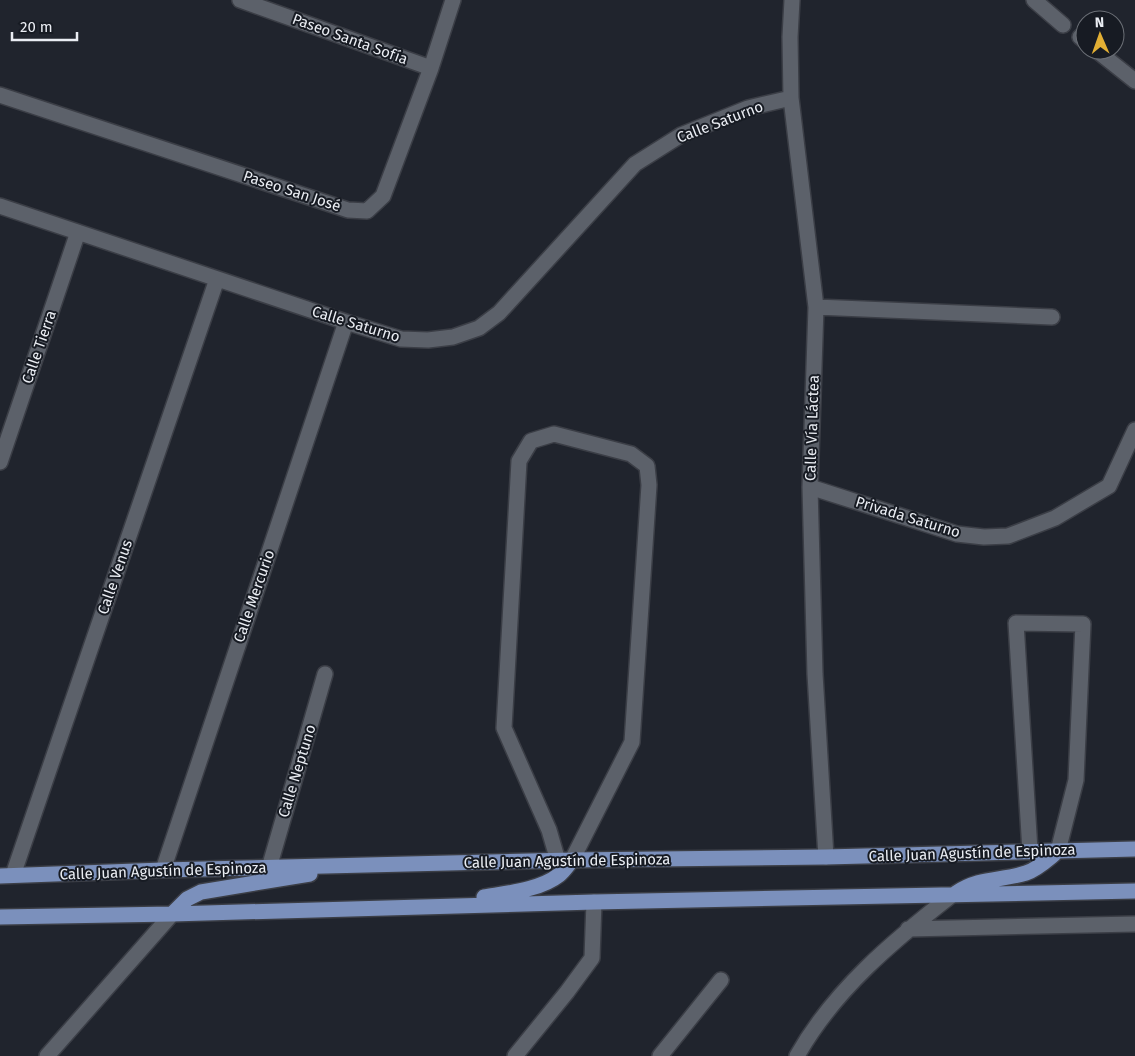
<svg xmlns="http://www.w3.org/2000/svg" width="1135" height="1056" viewBox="0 0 1135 1056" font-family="'Fira Sans',sans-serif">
<rect width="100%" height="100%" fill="#20242d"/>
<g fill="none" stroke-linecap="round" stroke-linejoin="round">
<defs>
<path id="minor" d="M240,0L431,68
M792,0L790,37L791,98L816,307L810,487L815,674L826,857
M1034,0L1063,25
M1080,37L1085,41
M1096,50L1135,81
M0,95L348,210L367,211L383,196L431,68L453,0
M0,206L346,322L401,339L428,340L453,337L479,328L499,313L635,164L681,135L748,108L791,98
M816,307L1052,317
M0,462L78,232
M810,487L957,534L984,537L1008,536L1055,518L1109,486L1135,430
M1030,851L1016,623L1083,624L1076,780L1058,851
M558,861L549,830L504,728L519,461L531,441L554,434L631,454L647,466L649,485L632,742L572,860
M269,868L325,674
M163,870L346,322
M13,875L217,279
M908,929L1135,924
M47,1056L172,914
M515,1056L567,992L592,958L594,902
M660,1056L721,980
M797,1056C834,990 893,941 952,895"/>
<path id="major" d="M0,876L163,870L572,860L826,857L1135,849
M956,893C980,877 1001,881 1026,873C1038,869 1048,859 1058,851
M484,897C507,893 540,890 559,875C564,871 568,865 572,860
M172,914L187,899L201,892L310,874
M0,917L172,914L594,902L1135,891"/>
</defs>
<use href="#minor" stroke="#3b3e46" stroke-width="18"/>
<use href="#major" stroke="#3b3e46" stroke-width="18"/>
<use href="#minor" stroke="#5c616a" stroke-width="15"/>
<use href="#major" stroke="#7b90bc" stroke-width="15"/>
</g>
<g text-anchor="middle" stroke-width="4" stroke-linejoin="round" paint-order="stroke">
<g font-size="15" fill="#eaedf3" stroke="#171b23">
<text transform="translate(350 39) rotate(20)" y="5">Paseo Santa Sofía</text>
<text transform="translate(720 122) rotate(-21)" y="5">Calle Saturno</text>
<text transform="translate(292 191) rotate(18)" y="5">Paseo San José</text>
<text transform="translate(356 324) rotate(17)" y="5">Calle Saturno</text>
<text transform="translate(39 347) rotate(-71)" y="5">Calle Tierra</text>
<text transform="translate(812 428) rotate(-88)" y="5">Calle Vía Láctea</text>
<text transform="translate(908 517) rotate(17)" y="5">Privada Saturno</text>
<text transform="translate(115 577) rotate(-71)" y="5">Calle Venus</text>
<text transform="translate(254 596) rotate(-71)" y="5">Calle Mercurio</text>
<text transform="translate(297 771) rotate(-73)" y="5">Calle Neptuno</text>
<text transform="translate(972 853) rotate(-2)" y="5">Calle Juan Agustín de Espinoza</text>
<text transform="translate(567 861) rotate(-1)" y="5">Calle Juan Agustín de Espinoza</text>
<text transform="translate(163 871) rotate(-2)" y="5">Calle Juan Agustín de Espinoza</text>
</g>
</g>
<g transform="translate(1100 35) rotate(358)"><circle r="24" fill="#171b23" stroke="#6b6f76"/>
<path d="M0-4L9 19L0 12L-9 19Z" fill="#e2af34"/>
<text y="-8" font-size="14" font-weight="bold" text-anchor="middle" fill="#eaedf3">N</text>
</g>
<path d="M12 32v8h65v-8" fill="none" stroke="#eaedf3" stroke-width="2.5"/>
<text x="20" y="32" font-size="15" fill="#eaedf3" stroke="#171b23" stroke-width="4" paint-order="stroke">20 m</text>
</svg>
